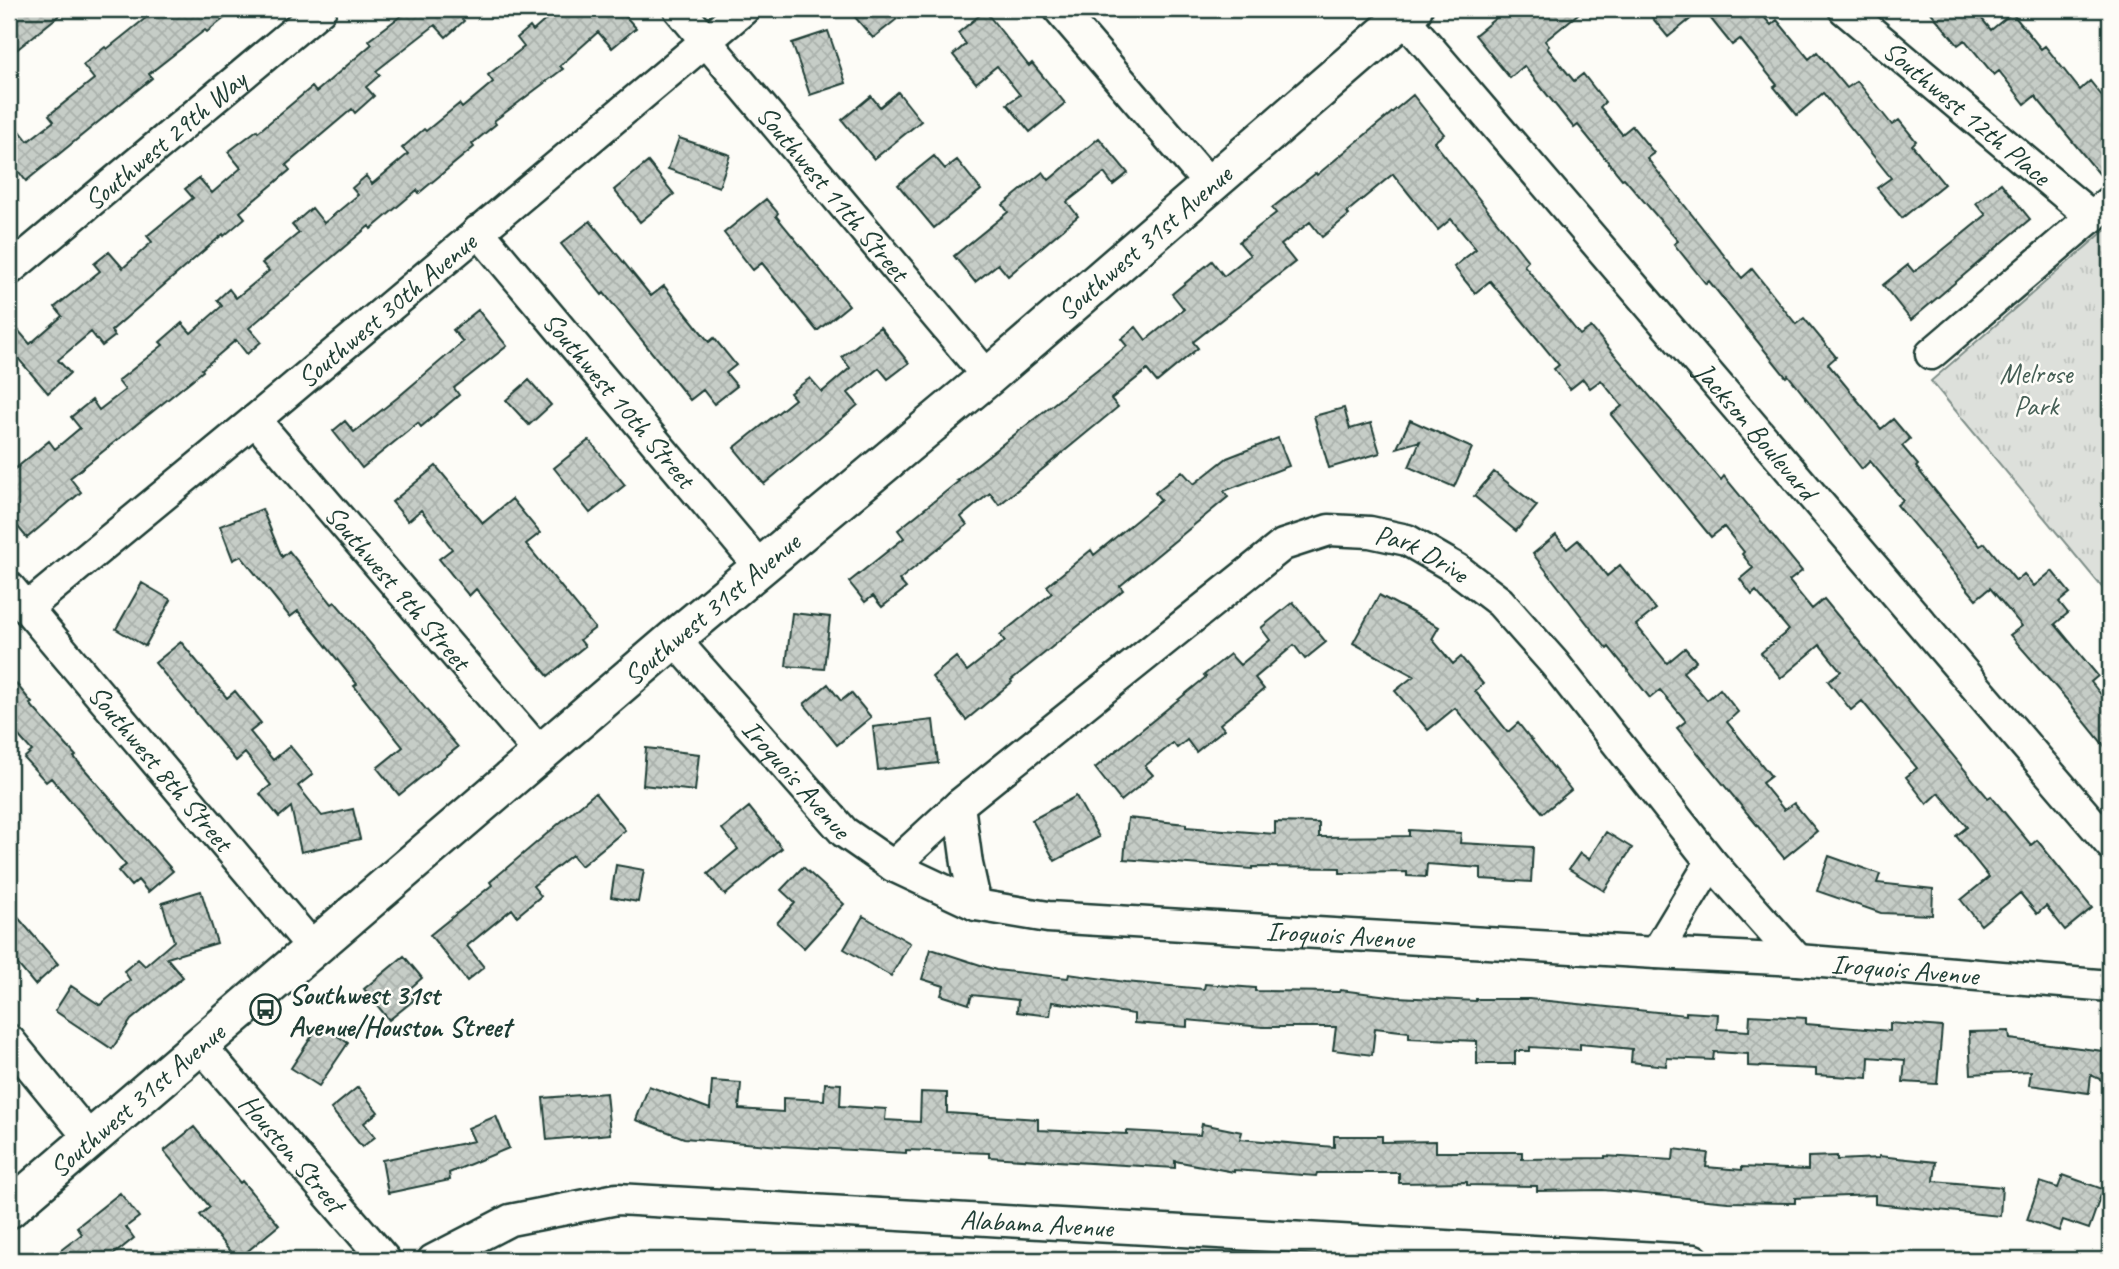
<svg xmlns="http://www.w3.org/2000/svg" width="2119" height="1269" viewBox="0 0 2119 1269" font-family="Caveat,sans-serif">
<defs>
<pattern id="park-tufts" width="24" height="20" patternUnits="userSpaceOnUse" patternTransform="scale(1.75)"><rect width="24" height="20" fill="#dde0db"/><path d="M3 7l-1-3M5 7V3M7 7l1-3M15 17l-1-3M17 17v-4M19 17l1-3" fill="none" stroke="#bdc1bd"/></pattern>
<pattern id="building-cross-hatch" width="8" height="8" patternUnits="userSpaceOnUse" patternTransform="scale(1.75)"><rect width="8" height="8" fill="#c6cdc7"/><path d="M0 0l8 8M0 8l8-8" fill="none" stroke="#aab1ac"/></pattern>
</defs>
<rect width="100%" height="100%" fill="#fdfcf7"/>
<filter id="ink" filterUnits="userSpaceOnUse"><feTurbulence type="fractalNoise" baseFrequency=".0143" numOctaves="2"/><feDisplacementMap in="SourceGraphic" scale="14" xChannelSelector="R" yChannelSelector="G"/><feConvolveMatrix kernelMatrix="1 2 1 2 8 2 1 2 1" color-interpolation-filters="sRGB"/></filter>
<g filter="url(#ink)">
<path fill="url(#park-tufts)" stroke="#7e8e88" stroke-width="2" d="M2110,226V597L1931,381Z"/>
<path fill="url(#building-cross-hatch)" stroke="#1f3d34" stroke-width="2" d="M9,9H67L9,56Z
M157,9H236L207,32L205,30L149,74L152,78L26,181L9,159V140L20,131L28,141L54,121L49,115L94,79L83,65L105,47L107,49Z
M410,9H456L455,10L464,21L446,37L435,25L376,71L380,75L366,87L374,96L355,113L352,109L286,165L290,170L240,212L245,218L224,236L223,234L111,331L115,336L102,346L91,332L58,360L70,373L48,393L9,348V338L18,330L30,344L62,316L55,307L100,271L94,264L109,252L123,268L152,242L147,236L193,198L185,189L199,178L212,193L241,168L228,152L257,130L258,132L312,87L316,92L372,44L369,40Z
M558,9H619L636,28L612,48L598,32L560,66L563,69L494,121L496,124L472,144L474,147L419,193L417,190L371,229L369,226L249,328L261,342L247,354L236,340L202,369L203,371L70,478L81,492L27,538L9,516V474L49,441L55,449L80,428L71,417L92,400L99,410L125,390L118,381L163,345L160,342L182,323L191,333L222,306L217,300L229,289L236,298L269,271L262,263L299,233L292,225L312,208L324,223L358,195L352,188L366,176L372,184L408,154L402,148L424,129L426,131L459,104L462,108L493,82L488,75L524,47L517,38L530,27L533,31Z
M848,9H888L897,19L873,38Z
M1507,9H1584L1545,41L1549,46L1547,48L1574,81L1583,74L1605,102L1600,107L1622,134L1632,126L1654,153L1647,158L1742,278L1752,269L1796,324L1804,318L1836,357L1828,364L1881,429L1893,419L1910,439L1902,446L1918,465L1916,467L1980,546L1985,543L2016,581L2024,574L2034,586L2052,571L2070,593L2059,602L2068,613L2055,624L2098,676L2091,682L2110,706V753L2068,701L2010,635L2022,626L1990,588L1976,599L1897,505L1903,500L1870,461L1862,469L1788,375L1786,377L1709,281L1706,284L1674,244L1678,241L1624,178L1622,179L1578,125L1574,128L1524,66L1510,78L1475,35Z
M1645,9H1757L1771,25L1777,20L1809,59L1817,52L1847,88L1857,81L1892,125L1899,120L1916,141L1912,145L1944,184L1902,218L1877,188L1891,178L1823,93L1797,115L1774,87L1777,85L1740,39L1732,45L1703,9L1668,37Z
M1928,9H1974L1991,30L2012,13L2041,49L2045,46L2080,90L2090,81L2110,106V168L2101,176L2035,96L2025,104L1999,71L1994,75L1965,40L1958,45Z
M985,11L1029,66L1032,63L1065,103L1030,132L1007,104L1020,95L997,66L976,83L953,55L966,44L958,33Z
M828,31L846,83L810,95L792,43Z
M898,92L921,121L874,159L842,120L871,96L880,107Z
M1413,95L1444,134L1434,142L1528,261L1524,265L1580,335L1591,327L1721,480L1724,476L1802,571L1789,581L1812,609L1824,599L1988,798L1991,796L2031,845L2037,840L2092,908L2065,930L2046,906L2037,914L2020,893L1981,925L1961,900L1989,877L1956,836L1967,827L1939,793L1927,804L1906,777L1917,768L1862,701L1851,710L1828,681L1841,671L1820,645L1781,678L1761,653L1789,630L1756,591L1752,595L1740,579L1753,568L1742,554L1744,552L1724,527L1711,537L1611,415L1622,406L1601,380L1590,388L1583,379L1570,389L1554,369L1559,365L1490,281L1475,293L1454,267L1476,249L1451,219L1438,230L1393,174L1347,212L1349,215L1322,237L1310,222L1281,245L1295,262L1193,342L1198,348L1157,382L1147,370L1111,399L1118,407L999,505L990,493L961,517L967,525L899,580L906,588L882,607L873,596L865,602L849,582L904,538L898,530L959,481L957,480L1127,346L1121,339L1136,327L1146,340L1184,309L1172,294L1212,261L1224,276L1250,255L1239,242L1276,213L1272,208L1316,173L1317,175Z
M679,138L730,155L719,187L668,169Z
M1099,138L1128,173L1113,185L1104,173L1067,202L1078,216L1008,276L998,264L975,282L954,256L1008,212L1003,205L1043,172L1049,180Z
M934,156L945,169L957,160L981,190L934,228L898,185Z
M648,162L674,194L640,222L614,190Z
M2001,183L2030,219L1911,320L1883,285L1908,265L1914,272L1928,262L1986,215L1976,203Z
M766,199L778,213L776,216L849,305L817,331L762,263L753,270L724,233Z
M590,221L651,296L664,286L709,342L714,338L736,365L726,373L737,386L714,404L703,390L690,400L604,293L602,295L561,244Z
M478,310L507,346L454,388L459,395L421,427L418,423L362,468L333,431L345,421L354,432L397,398L463,342L453,330Z
M880,327L909,363L888,379L879,368L848,393L858,405L764,484L734,448L795,399L790,393L810,378L822,392L850,368L842,357Z
M529,380L551,405L529,425L506,400Z
M1344,408L1350,429L1371,423L1380,453L1329,468L1314,416Z
M1410,420L1472,448L1454,487L1409,467L1420,441L1397,448Z
M1278,438L1289,466L1224,491L1228,497L1120,586L1123,590L1011,680L1012,682L966,720L932,677L956,657L967,671L1005,641L1000,635L1052,593L1047,586L1091,550L1094,555L1161,500L1155,493L1182,471L1194,484L1227,458Z
M589,440L625,485L590,513L554,468Z
M436,466L483,523L512,499L540,533L526,544L595,628L580,640L585,646L548,676L476,589L469,596L439,559L452,549L421,510L408,521L392,502Z
M1494,472L1537,506L1516,531L1474,496Z
M262,509L282,557L289,551L332,604L335,602L458,747L399,795L377,768L403,747L354,686L357,684L298,611L290,617L241,556L233,560L220,526Z
M1556,535L1567,549L1578,540L1607,576L1620,565L1656,609L1636,625L1667,663L1685,648L1696,661L1683,672L1707,700L1720,689L1738,712L1727,722L1771,776L1762,783L1784,810L1794,803L1817,831L1784,858L1677,728L1686,721L1660,690L1650,698L1609,647L1607,649L1533,554Z
M142,583L171,600L145,646L116,629Z
M1379,595L1439,627L1432,639L1453,664L1461,657L1483,684L1475,691L1508,732L1518,723L1571,790L1543,813L1455,708L1428,730L1395,691L1414,676L1353,643Z
M1293,602L1326,642L1305,659L1294,645L1255,678L1264,689L1220,724L1224,729L1196,752L1187,740L1177,748L1173,743L1145,766L1153,775L1121,801L1095,768L1206,677L1204,675L1230,654L1240,665L1270,640L1261,628Z
M792,613L830,617L824,669L786,666Z
M181,642L227,698L235,691L261,723L250,732L273,760L290,746L313,774L298,786L322,816L353,809L360,839L301,852L291,807L279,817L260,794L271,785L245,753L236,761L155,663Z
M9,675L32,703L30,704L76,756L74,757L173,871L148,892L138,880L131,886L118,871L126,865L51,778L46,782L24,758L32,751L9,725Z
M828,684L841,701L851,693L871,717L837,745L804,704Z
M933,720L938,763L878,770L873,727Z
M646,748L699,754L695,791L643,785Z
M595,793L625,830L581,866L572,855L533,886L541,896L517,916L512,909L467,946L484,967L467,981L430,935L492,885L490,882Z
M1076,796L1099,837L1055,861L1032,820Z
M749,807L782,848L725,895L708,874L738,849L722,829Z
M1128,818L1186,824V827L1275,834V822L1319,823V837L1409,836V830L1461,833L1460,843L1533,847L1531,882L1481,879V868L1427,864L1426,877L1407,876V872L1340,873V868L1252,867V869L1124,859Z
M1606,832L1632,848L1604,891L1569,869L1580,853L1589,859Z
M1829,856L1880,874L1877,883L1933,889L1932,915L1881,913L1817,891Z
M616,865L644,870L638,902L611,897Z
M803,867L844,904L804,948L777,923L795,903L781,890Z
M201,891L217,943L167,958L183,977L131,1020L112,1049L55,1011L71,986L100,1005L130,980L124,971L138,959L145,966L174,941L162,903Z
M9,907L58,964L35,985L9,954Z
M863,916L910,943L891,976L844,949Z
M931,949L996,970L1068,978L1069,974L1125,982L1204,989L1205,984L1255,988V991L1339,992L1340,990L1397,997L1476,1001V999H1529L1686,1015V1012L1718,1014L1717,1029L1749,1031L1750,1015L1806,1018V1024L1890,1031V1023L1942,1027L1937,1084L1903,1082L1905,1060L1869,1057L1868,1078L1816,1075V1069L1748,1066V1054L1714,1052L1713,1060L1667,1058L1666,1066L1631,1062L1632,1049L1580,1044V1050L1530,1047V1051H1515V1064H1477V1041L1409,1038V1032L1375,1028L1372,1055L1333,1050L1336,1027H1263L1187,1020V1027L1134,1023V1014L1052,1002L1050,1016L1017,1012L1018,1000L972,995L969,1004L941,995L944,986L922,979Z
M404,956L422,978L407,991L414,1000L389,1020L364,989Z
M320,1024L348,1043L319,1086L291,1068Z
M2009,1031L2010,1039L2110,1052V1084L2091,1075L2089,1093L2029,1085L2031,1071L1971,1074L1969,1032Z
M712,1081L741,1083L739,1109L783,1112V1098L824,1100L825,1083L841,1084L840,1106L886,1109L885,1120L920,1122L921,1092L947,1093V1113L1038,1119V1130L1127,1134V1131L1200,1135L1202,1124L1242,1132L1240,1139L1334,1147V1136H1382V1142L1436,1141V1152H1522V1159L1605,1158V1156L1673,1160L1674,1149L1708,1153L1706,1167L1742,1170V1167L1808,1170V1157L1837,1156V1160L1879,1158V1156L1936,1162L1934,1181L2002,1187L2000,1216L1875,1204V1195L1795,1198V1203L1728,1202L1603,1190L1537,1191V1186L1467,1185V1182L1399,1183V1173H1317L1316,1176L1234,1170V1172L1175,1161V1168L989,1157V1153L906,1150V1153L780,1146L684,1138L636,1120L649,1086L710,1109Z
M358,1087L378,1112L364,1123L375,1137L362,1147L331,1109Z
M606,1093L610,1134L547,1140L543,1098Z
M496,1116L509,1148L449,1173L450,1180L388,1193L382,1160L474,1141L468,1128Z
M194,1127L240,1183L242,1181L279,1225L237,1260L200,1215L210,1207L164,1151Z
M2063,1175L2103,1189L2089,1229L2063,1220L2059,1231L2027,1220L2040,1182L2058,1188Z
M120,1193L139,1217L126,1227L134,1238L107,1260H48L82,1234L77,1227Z"/>
<g fill="none" stroke-linecap="round" stroke-linejoin="round">
<defs>
<g id="minor">
<path id="s1" d="M679,9L988,377"/>
<path d="M1059,9L1210,185"/>
<path id="s2" d="M1844,9L2092,217"/>
<path id="s3" d="M1403,17L2110,844"/>
<path id="s4" d="M478,231L761,568"/>
<path id="s5" d="M9,270L321,9"/>
<path d="M1931,354L2110,201"/>
<path id="s6" d="M255,420L541,754"/>
<path id="s7" d="M9,587L313,948"/>
<path id="s8" d="M27,608L255,420L744,9"/>
<path id="s9" d="M674,639L844,832L893,866L976,905L1048,917L1656,953L1798,960L2110,986"/>
<path d="M959,805L967,864L976,905"/>
<path id="s10" d="M893,866L959,805L1283,545L1329,530L1370,532L1407,540L1457,569L1500,602L1554,663L1711,862L1798,960"/>
<path d="M1656,953L1711,862"/>
<path d="M9,1040L90,1139"/>
<path id="s11" d="M200,1045L385,1260"/>
<path id="s12" d="M433,1260L510,1220L617,1199L1694,1260"/>
</g>
<g id="major">
<path id="s13" d="M9,1209L674,639L988,377L1413,9"/>
</g>
</defs>
<use href="#minor" stroke="#1f3d34" stroke-width="35"/>
<use href="#major" stroke="#1f3d34" stroke-width="42"/>
<use href="#minor" stroke="#fdfcf7" stroke-width="30"/>
<use href="#major" stroke="#fdfcf7" stroke-width="37"/>
</g>
</g>
<defs>
<symbol id="bus-ring" viewBox="-11 -11 22 22"><circle r="9.5" fill="#fdfcf7" stroke="#1f3d34" stroke-width="1.5"/><path d="M-5-6H5V4H4V6H2V4H-2V6H-4V4H-5ZM-3.5-4V0h7V-4ZM-3.5 1.2v1.5H-2V1.2ZM2 1.2v1.5H3.5V1.2Z" fill="#1f3d34"/></symbol>
</defs>
<g fill-rule="evenodd">
<use href="#bus-ring" x="248" y="992" width="35" height="35"/>
</g>
<g text-anchor="middle" stroke-width="5" stroke-linejoin="round" paint-order="stroke">
<g font-size="28" fill="#1f3d34" stroke="#fdfcf7">
<text dy="10" stroke="none"><textPath href="#s2" startOffset="161">Southwest 12th Place</textPath></text>
<text dy="10" stroke="none"><textPath href="#s5" startOffset="203">Southwest 29th Way</textPath></text>
<text dy="10" stroke="none"><textPath href="#s1" startOffset="240">Southwest 11th Street</textPath></text>
<text dy="10" stroke="none"><textPath href="#s13" startOffset="1491">Southwest 31st Avenue</textPath></text>
<text dy="10" stroke="none"><textPath href="#s8" startOffset="467">Southwest 30th Avenue</textPath></text>
<text dy="10" stroke="none"><textPath href="#s4" startOffset="220">Southwest 10th Street</textPath></text>
<text dy="10" stroke="none"><textPath href="#s3" startOffset="544">Jackson Boulevard</textPath></text>
<text dy="10" stroke="none"><textPath href="#s10" startOffset="651">Park Drive</textPath></text>
<text dy="10" stroke="none"><textPath href="#s6" startOffset="220">Southwest 9th Street</textPath></text>
<text dy="10" stroke="none"><textPath href="#s13" startOffset="924">Southwest 31st Avenue</textPath></text>
<text dy="10" stroke="none"><textPath href="#s7" startOffset="236">Southwest 8th Street</textPath></text>
<text dy="10" stroke="none"><textPath href="#s9" startOffset="186">Iroquois Avenue</textPath></text>
<text dy="10" stroke="none"><textPath href="#s9" startOffset="774">Iroquois Avenue</textPath></text>
<text dy="10" stroke="none"><textPath href="#s9" startOffset="1340">Iroquois Avenue</textPath></text>
<text dy="10" stroke="none"><textPath href="#s13" startOffset="168">Southwest 31st Avenue</textPath></text>
<text dy="10" stroke="none"><textPath href="#s11" startOffset="142">Houston Street</textPath></text>
<text dy="10" stroke="none"><textPath href="#s12" startOffset="616">Alabama Avenue</textPath></text>
</g>
<g font-size="28" fill="#455e55" stroke="#fdfcf7">
<text x="2036" y="383">Melrose<tspan x="2036" dy="32">Park</tspan></text>
</g>
<g font-size="28" font-weight="bold" fill="#1f3d34" stroke="#fdfcf7" text-anchor="start">
<text x="289" y="1004">Southwest 31st<tspan x="289" dy="32">Avenue/Houston Street</tspan></text>
</g>
</g>
<rect width="2119" height="1269" fill="none" stroke="#fdfcf7" stroke-width="35"/>
<rect x="18" y="18" width="2084" height="1234" fill="none" stroke="#1f3d34" stroke-width="2.5" filter="url(#ink)"/>
</svg>
